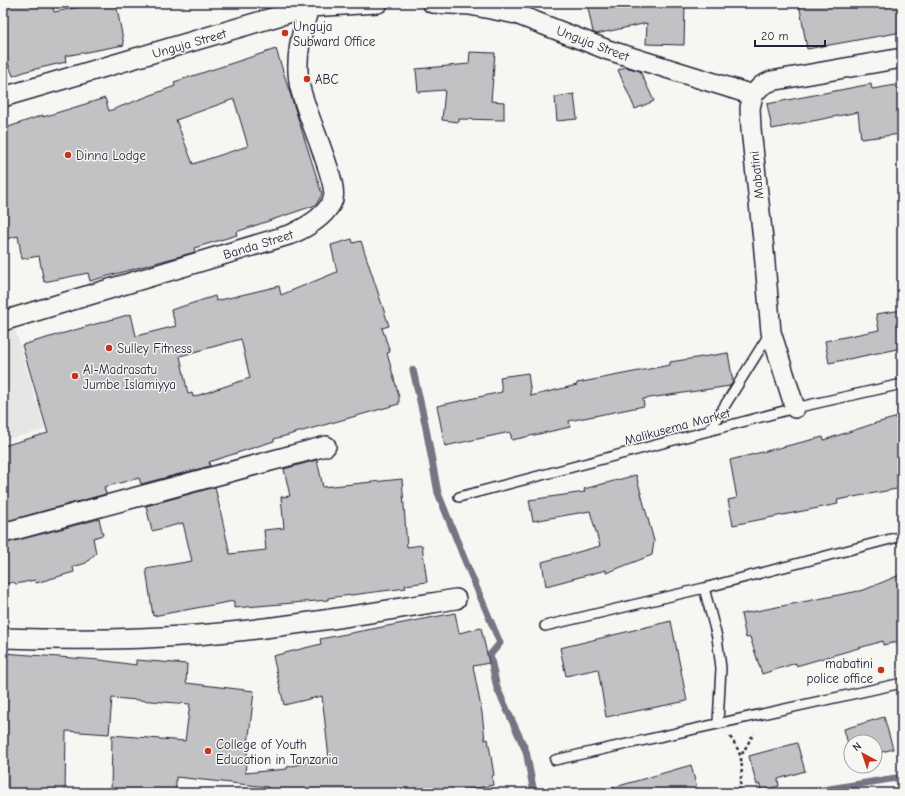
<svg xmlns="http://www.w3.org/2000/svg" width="905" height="796" viewBox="0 0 905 796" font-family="'Comic Neue',sans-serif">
<rect width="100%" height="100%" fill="#f6f6f2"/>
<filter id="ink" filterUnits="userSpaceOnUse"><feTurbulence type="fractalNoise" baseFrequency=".025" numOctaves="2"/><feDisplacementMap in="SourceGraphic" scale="8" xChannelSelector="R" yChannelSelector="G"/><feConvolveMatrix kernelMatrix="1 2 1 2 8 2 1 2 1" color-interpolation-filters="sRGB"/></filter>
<g filter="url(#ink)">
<path fill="#e6e6e4" d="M15,329L45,430L3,440V333Z"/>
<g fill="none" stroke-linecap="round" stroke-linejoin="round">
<path stroke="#757583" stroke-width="7" d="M413,370L425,423L438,493L466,563L500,643L490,655L497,688L526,751L534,793
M805,793L902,777"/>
</g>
<path fill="#c2c2c4" stroke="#22223b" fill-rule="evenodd" d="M3,3H52L54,12L100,3H116L124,45L65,56L66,62L27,71L13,76L3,50Z
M587,3L685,4L684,45L646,44L647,23L596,34L593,32Z
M799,3H902V32L807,49Z
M276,49L322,194L316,205L236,232L237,235L194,248L195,252L90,281L88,273L44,282L39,256L22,259L18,236L6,239L3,229V129L43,115V117L105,98L109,111L175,86L174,82ZM234,99L248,146L193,164L176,120Z
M470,52L495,53L491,101L504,102V120L459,119V122L442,120L445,90L418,92L416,69L469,64Z
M625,67L640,71L654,101L635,109L618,70Z
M871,84L872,89L902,84V107L898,108L901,134L861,139L858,112L772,129L767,104Z
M574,94L577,119L557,121L555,97Z
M352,239L353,243L361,241L389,326L382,328L390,352L387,353L399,397V404L274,439V441L209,462L210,466L141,484L139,478L104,487L106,494L3,522V446L48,433L22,345L131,314L136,336L176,326L171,310L215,296L216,301L279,286L281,295L337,272L331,245ZM241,339L250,378L193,397L192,393L188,394L180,356Z
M902,310V348L829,363L825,341L879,330L876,314Z
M728,353L733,382L730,386L643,399L644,406L569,421L570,427L512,440L510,432L445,446L437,406L502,392L500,377L528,373L531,396L577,385V383L670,365V362Z
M902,416V488L837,500L838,504L733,525L728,500L737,498L730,460L823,437L824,440L876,423Z
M317,460L323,487L402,479L407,547L422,545L427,582L405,585L406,588L328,598V600L234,608V601L153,616L146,569L192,561L183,523L152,531L146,506L215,487L230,554L266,550L264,530L284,528L281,497L290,496L284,469Z
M636,475L654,541L652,555L606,573V570L546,586L542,562L600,546L590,511L533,521L529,500L585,492L584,489Z
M99,519L103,535L93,538L96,553L86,563L73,567L74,572L36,583L35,580L16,584L13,582L3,585V544Z
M902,574V641L883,645V641L796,666V663L762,674L750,637L746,638L741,614L864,590Z
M455,613L459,633L481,628L489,663L473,666L482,713L485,740L488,739L494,775L492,776L493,785L451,793H434V788L398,793H268V787L176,777V793H111L112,735L185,741L190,704L112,698L109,734L66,731L65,793H3V653L100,660L136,665V660L187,664L186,683L254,691L245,773L287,769V767L329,758L322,696L284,705L273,656L321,644L320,639Z
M671,621L687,701L606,717L598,669L566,676L560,648Z
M884,717L893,749L875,754V742H851V755L844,729Z
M797,743L805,771L778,779L779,786L761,791L760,784L757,785L749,756Z
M691,765L698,793H613L612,788Z"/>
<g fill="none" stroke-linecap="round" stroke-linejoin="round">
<defs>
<path id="service" d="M709,431L770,333
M459,497L795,408L902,384
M704,588L717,637L721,668L718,722
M545,626L704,588L902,536
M555,760L902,683"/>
<path id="minor" d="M432,3L470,5L516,14L608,50L753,95
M3,97L309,7L378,3
M3,321L292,234C307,227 327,216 333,199C339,181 302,107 299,82C295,56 302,32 309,7
M795,408L771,332L763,240L751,129L750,108L753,95L761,86L771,81L902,58
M3,533L326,446
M3,638C68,640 132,640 197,635C284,628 370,613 456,599"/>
</defs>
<use href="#service" stroke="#22223b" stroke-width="12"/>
<use href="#minor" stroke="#22223b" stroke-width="22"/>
<path stroke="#22223b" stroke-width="2.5" stroke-dasharray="3 3" stroke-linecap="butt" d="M730,737C746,758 742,769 739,793
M742,754L754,733"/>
<use href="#service" stroke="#f6f6f2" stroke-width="9"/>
<use href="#minor" stroke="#f6f6f2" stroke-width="19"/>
</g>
</g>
<g fill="#c8321e" stroke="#f6f6f2" stroke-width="1.5">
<circle cx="285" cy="33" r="4"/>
<circle cx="307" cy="79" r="4"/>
<circle cx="68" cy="155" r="4"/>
<circle cx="109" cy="348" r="4"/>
<circle cx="75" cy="376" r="4"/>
<circle cx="881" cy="670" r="4"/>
<circle cx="208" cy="751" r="4"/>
</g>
<g text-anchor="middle" stroke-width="3" stroke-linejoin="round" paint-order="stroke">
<g font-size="13" fill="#22223b" stroke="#f6f6f2" text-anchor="start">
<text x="293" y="31">Unguja<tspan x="293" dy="15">Subward Office</tspan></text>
<text x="315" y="84">ABC</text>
<text x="76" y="160">Dinna Lodge</text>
<text x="117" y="353">Sulley Fitness</text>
<text x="83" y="374">Al-Madrasatu<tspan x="83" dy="15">Jumbe Islamiyya</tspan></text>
<text x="873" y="668" text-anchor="end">mabatini<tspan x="873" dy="15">police office</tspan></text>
<text x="216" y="749">College of Youth<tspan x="216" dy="15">Education in Tanzania</tspan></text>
</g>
<g font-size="13" fill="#22223b" stroke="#f6f6f2">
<text transform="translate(189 43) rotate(-16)" y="5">Unguja Street</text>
<text transform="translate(593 43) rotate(21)" y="5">Unguja Street</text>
<text transform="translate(756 175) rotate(-96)" y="5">Mabatini</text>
<text transform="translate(258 244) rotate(-17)" y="5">Banda Street</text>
<text transform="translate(677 426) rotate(-15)" y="5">Malikusema Market</text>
</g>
</g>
<rect width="905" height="796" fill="none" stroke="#f6f6f2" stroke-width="16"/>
<rect x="8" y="8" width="889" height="780" fill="none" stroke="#22223b" stroke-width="1.5" filter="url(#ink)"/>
<g transform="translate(863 754) rotate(320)"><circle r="19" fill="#f6f6f2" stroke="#a1a1a9"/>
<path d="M0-3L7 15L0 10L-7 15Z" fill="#c8321e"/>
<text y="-6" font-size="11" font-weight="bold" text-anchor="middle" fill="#22223b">N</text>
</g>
<path d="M755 40v6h70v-6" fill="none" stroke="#22223b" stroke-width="2"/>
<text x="761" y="40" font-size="12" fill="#22223b" stroke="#f6f6f2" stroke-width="3" paint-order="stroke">20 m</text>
</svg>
